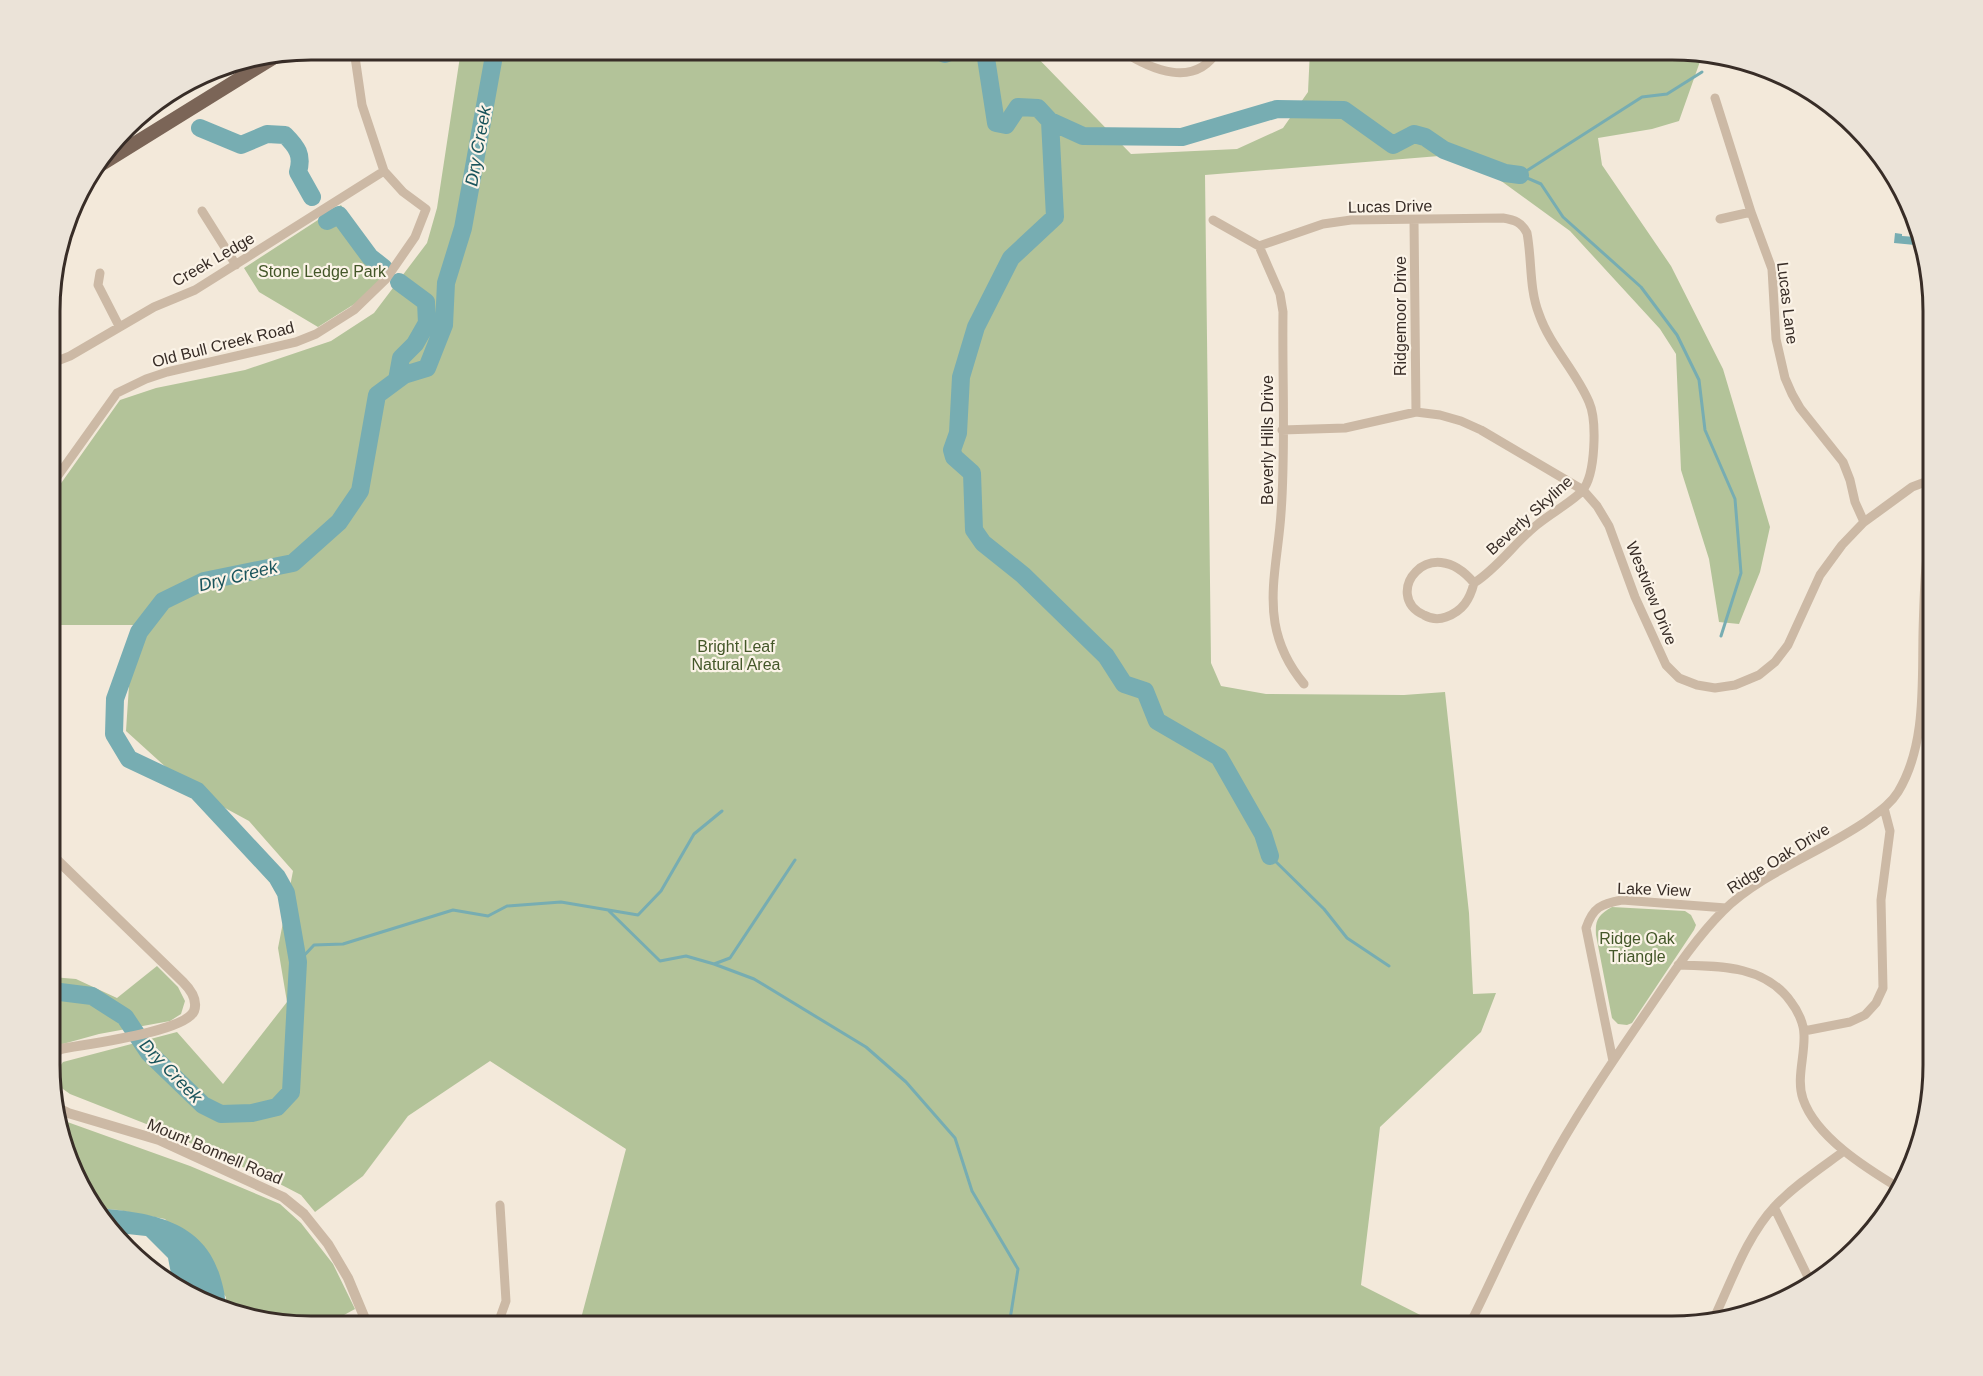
<svg xmlns="http://www.w3.org/2000/svg" width="1983" height="1376" viewBox="0 0 1983 1376" font-family="Helvetica,sans-serif">
<rect width="100%" height="100%" fill="#f3e9da"/>
<path fill="#b3c399" d="M461,50H1030L1131,154L1237,149L1283,128L1308,92L1310,50H1689L1703,53L1679,121L1652,129L1598,138L1602,165L1671,266L1723,369L1770,527L1760,572L1739,624L1719,622L1709,559L1681,470L1676,354L1660,329L1570,231L1464,154L1205,175L1211,663L1221,686L1266,694L1404,695L1445,692L1469,913L1473,994L1496,993L1481,1032L1380,1127L1361,1285L1442,1326H579L626,1149L490,1061L408,1116L363,1176L315,1212L301,1195L276,1182L159,1129L70,1094L56,1084L55,1073L63,1062L177,1032L223,1084L287,1002L278,948L293,871L249,821L190,789L126,731L133,625H52V496L120,400L156,388L245,370L331,341L374,313L427,243L437,208Z
M341,205L384,276L356,303L318,327L259,292L244,268Z
M1612,907L1685,911L1691,915L1696,925L1694,930L1632,1023L1627,1025L1618,1024L1612,1018L1596,935C1595,920 1598,915 1612,907Z
M157,966L178,987L185,1001L181,1014L170,1021L99,1034L52,1047V977L76,979L117,998Z
M59,1119L190,1166L280,1204L301,1223L333,1264L355,1309L324,1326H294L225,1311L226,1297L165,1219L118,1210L96,1208L85,1196Z"/>
<path fill="#77adb2" d="M1895,233L1902,234V236L1916,237L1915,245L1894,243Z
M96,1208C147,1212 203,1219 220,1276C224,1289 226,1298 225,1311L173,1284L168,1258L146,1236L118,1233Z"/>
<g fill="none" stroke-linecap="round" stroke-linejoin="round">
<path stroke="#77adb2" stroke-width="3" d="M1520,175L1541,184L1563,217L1641,287L1677,335L1699,380L1705,430L1735,499L1741,573L1721,636
M1520,175L1642,97L1667,94L1702,72
M1270,856L1324,909L1347,938L1389,966
M609,911L660,961L686,956L714,964L730,958L795,860
M298,962L314,945L343,944L453,910L488,916L507,906L561,902L638,915L661,891L694,834L722,811
M714,964L754,979L866,1047L906,1082L955,1138L972,1191L1018,1269L1009,1326"/>
<path stroke="#77adb2" stroke-width="18" d="M935,50L945,54L955,50
M982,50L986,58L996,123L1006,125L1018,107L1038,108L1050,121L1083,136L1182,137L1277,109L1344,110L1393,145L1414,134L1425,137L1444,150L1505,173L1520,175
M1050,121L1055,217L1011,258L976,327L961,377L958,433L952,450L954,457L972,473L974,530L983,543L1023,575L1106,656L1124,684L1145,691L1157,721L1219,757L1263,834L1270,856
M200,128L241,145L267,134L285,135C297,147 303,155 298,172L312,197
M327,221L339,215L370,257L384,268
M397,380L401,358L415,344L427,323L426,302L399,282
M52,991L92,996L125,1017L149,1053L203,1105L221,1114L252,1113L277,1107L291,1092L298,962L286,893L277,877L197,791L129,759L114,734L115,699L139,632L163,601L204,581L293,563L339,522L360,491L377,395L404,375L427,368L444,325L446,283L463,228L495,50"/>
<path stroke="#ccb9a5" stroke-width="9" d="M1121,50C1151,70 1195,89 1218,50
M1715,98L1751,212L1772,269L1776,339L1785,378L1792,394L1800,408L1843,462L1850,480L1855,502L1864,522
M202,211L236,265
M1720,219L1751,212
M1213,220L1259,246L1280,294L1283,312C1282,379 1286,447 1281,513C1279,549 1269,587 1275,623C1279,646 1289,666 1304,684
M1414,220L1416,412
M1259,246L1323,224L1351,220L1503,218C1515,220 1521,222 1527,233C1532,259 1529,289 1539,314C1550,346 1576,371 1589,402C1597,420 1596,475 1582,491C1573,501 1550,514 1538,524C1515,542 1499,567 1474,583C1470,599 1463,611 1446,617C1438,620 1431,619 1424,615C1381,596 1429,529 1474,583
M100,273L98,285L119,326
M52,363L70,356L154,307L195,290L384,171
M1282,430L1345,428L1416,412L1440,415L1461,421L1481,430L1583,490L1597,506L1609,526L1635,597L1666,665L1679,678L1697,685L1715,688L1735,685L1759,675L1775,662L1788,645L1820,575L1842,545L1864,522L1886,506L1912,487L1933,479
M52,484L117,393L146,379L167,372L296,342L316,334L354,310L386,279L415,237L426,209L403,192L384,171L362,105L354,50
M1678,965C1719,966 1765,965 1791,1002C1798,1011 1804,1024 1804,1035C1805,1056 1796,1079 1803,1099C1816,1137 1866,1168 1899,1188
M1804,1031L1850,1022L1865,1015L1876,1003L1883,988L1881,900L1890,831L1884,808
M1613,1061L1586,928C1593,907 1601,904 1622,900L1726,908
M1774,1207L1810,1281
M1715,1316C1732,1280 1747,1236 1775,1206C1795,1185 1821,1168 1844,1151
M497,1326L506,1301L500,1205
M1469,1326C1494,1276 1516,1224 1543,1176C1572,1121 1608,1068 1643,1017C1668,981 1692,942 1723,911C1760,874 1821,852 1865,822C1877,813 1890,805 1898,792C1926,746 1922,685 1923,634C1924,595 1925,554 1933,516"/>
<path stroke="#ccb9a5" stroke-width="10" d="M52,855L183,982C190,989 198,1000 194,1011C185,1032 86,1044 61,1049L52,1054
M54,1106L68,1113L159,1140L283,1197L304,1214L328,1244L348,1278L368,1326"/>
<path stroke="#7b6557" stroke-width="14" d="M100,165L276,56"/>
</g>
<g text-anchor="middle" stroke-width="4.5" stroke-linejoin="round" paint-order="stroke">
<g font-size="16" fill="#382d27" stroke="#fbf3e7">
<text transform="translate(1390 206) rotate(-1)" y="6">Lucas Drive</text>
<text transform="translate(213 259) rotate(-30)" y="6">Creek Ledge</text>
<text transform="translate(1788 303) rotate(83)" y="6">Lucas Lane</text>
<text transform="translate(1400 316) rotate(-90)" y="6">Ridgemoor Drive</text>
<text transform="translate(223 344) rotate(-14)" y="6">Old Bull Creek Road</text>
<text transform="translate(1267 440) rotate(-90)" y="6">Beverly Hills Drive</text>
<text transform="translate(1529 515) rotate(-42)" y="6">Beverly Skyline</text>
<text transform="translate(1652 593) rotate(68)" y="6">Westview Drive</text>
<text transform="translate(1778 858) rotate(-32)" y="6">Ridge Oak Drive</text>
<text transform="translate(1654 889) rotate(2)" y="6">Lake View</text>
<text transform="translate(215 1151) rotate(23)" y="6">Mount Bonnell Road</text>
</g>
<g font-size="16" fill="#445729" stroke="#fbf3e7">
<text x="322" y="277">Stone Ledge Park</text>
<text x="736" y="652">Bright Leaf<tspan x="736" dy="18">Natural Area</tspan></text>
<text x="1637" y="944">Ridge Oak<tspan x="1637" dy="18">Triangle</tspan></text>
</g>
<g font-size="18" font-style="italic" fill="#1a545c" stroke="#fbf3e7">
<text transform="translate(478 146) rotate(-80)" y="6">Dry Creek</text>
<text transform="translate(238 576) rotate(-14)" y="6">Dry Creek</text>
<text transform="translate(171 1071) rotate(46)" y="6">Dry Creek</text>
</g>
</g>
<path d="M0 0H1983V1376H0ZM311 60H1672A251 251 0 0 1 1923 311V1065A251 251 0 0 1 1672 1316H311A251 251 0 0 1 60 1065V311A251 251 0 0 1 311 60Z" fill="#ebe3d8" fill-rule="evenodd"/>
<path fill="none" stroke="#382d27" stroke-width="3" d="M311 60H1672A251 251 0 0 1 1923 311V1065A251 251 0 0 1 1672 1316H311A251 251 0 0 1 60 1065V311A251 251 0 0 1 311 60Z"/>
</svg>
